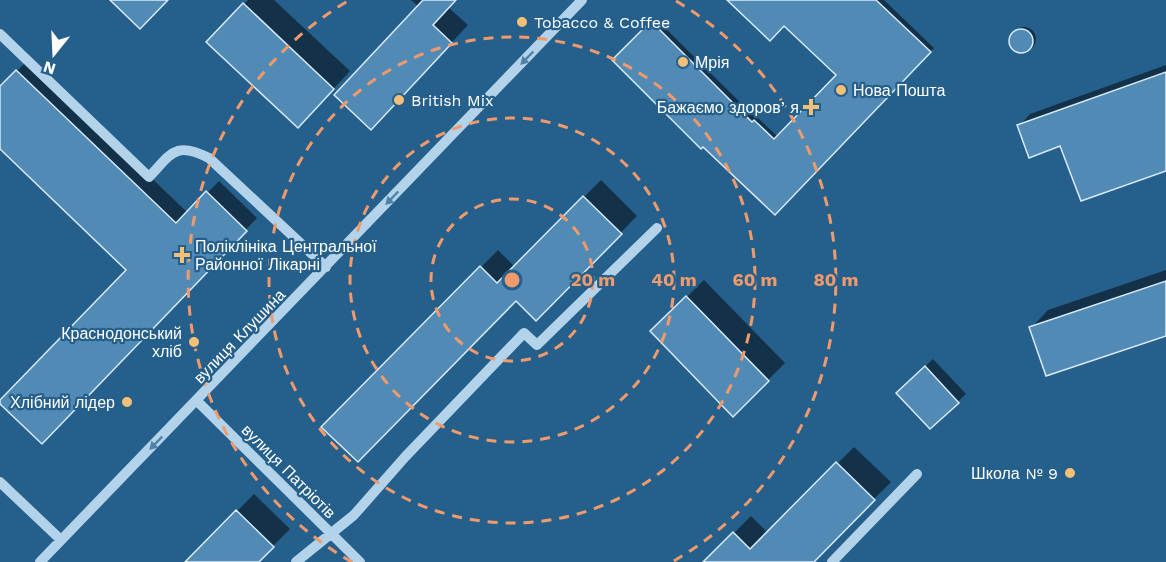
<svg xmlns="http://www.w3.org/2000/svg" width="1166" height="562" viewBox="0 0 1166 562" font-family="'Work Sans',sans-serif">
<rect width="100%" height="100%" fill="#255f8b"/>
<path fill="#0007" d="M248,0H274L350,71L315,109L209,42Z
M411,0H455L448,7L468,25L388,111L419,7Z
M729,0H884L934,48L775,213L614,60L656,19L757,119L758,118L778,137L838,75L784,24Z
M1012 39a12 12 0 1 1 24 0a12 12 0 1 1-24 0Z
M28,60L188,213L219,181L257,218L42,442L128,270L0,147V88Z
M1166,65V169L1061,144L1019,126L1030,114Z
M601,180L637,216L536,319L516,299L324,427L498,250L515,267Z
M1166,270V334L1031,328L1048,310Z
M704,280L785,363L733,415L652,331Z
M933,359L966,394L931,427L906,385Z
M854,447L891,482L812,562H705L751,516L768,533Z
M254,494L290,529L257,562H187Z"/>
<path fill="#518ab4" stroke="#d8eaf8" stroke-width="1.5" d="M110,0H168L140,29Z
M423,0H456L433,25L452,43L371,130L334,95Z
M727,0H876L931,52L775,215L703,147L701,149L612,60L651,21L752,122L754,120L774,139L836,75L784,26L770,41Z
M243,3L334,89L298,128L206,42Z
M1009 41a12 12 0 1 1 24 0a12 12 0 1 1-24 0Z
M16,70L176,223L206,191L247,231L42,444L0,404V400L126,270L0,149V86Z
M1166,72V171L1081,201L1060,146L1029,158L1017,125Z
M583,196L622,234L536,321L516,301L358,462L321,427L480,266L497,283Z
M1166,281V336L1046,376L1029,327Z
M686,296L769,381L733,417L650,331Z
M925,366L959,403L930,429L896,393Z
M836,462L875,500L814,562H703L733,532L750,549Z
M236,510L274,547L259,562H185Z"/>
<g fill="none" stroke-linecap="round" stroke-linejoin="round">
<path stroke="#b3d3ea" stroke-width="10" d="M0,34L149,177C172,153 175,141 209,158L326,267
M197,401L360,562
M0,482L61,540
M40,562L582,0
M296,562L354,515L405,457L524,333L537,345L657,228
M832,562L917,474"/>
</g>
<defs><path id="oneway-solid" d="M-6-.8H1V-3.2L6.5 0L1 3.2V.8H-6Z" transform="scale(1.5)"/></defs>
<g fill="#5082a8">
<use href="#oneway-solid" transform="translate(527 58) rotate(134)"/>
<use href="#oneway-solid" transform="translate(392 198) rotate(134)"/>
<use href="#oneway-solid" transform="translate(156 443) rotate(134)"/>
</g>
<g fill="none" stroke="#f19b6d" stroke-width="3" stroke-dasharray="10 8">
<circle cx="512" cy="280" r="81"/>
<circle cx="512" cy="280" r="162"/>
<circle cx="512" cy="280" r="243"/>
<path d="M352 562A324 324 0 0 1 348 1M676 1A324 324 0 0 1 672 562"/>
</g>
<g fill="#f4c077" stroke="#255f8b" stroke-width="2">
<circle cx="522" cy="22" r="6"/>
<circle cx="683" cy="62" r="6"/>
<circle cx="841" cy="90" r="6"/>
<circle cx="399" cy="100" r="6"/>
<path d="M808 98h6v6h6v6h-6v6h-6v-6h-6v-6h6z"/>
<path d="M179 246h6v6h6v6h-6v6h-6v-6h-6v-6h6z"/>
<circle cx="194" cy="342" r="6"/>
<circle cx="127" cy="402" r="6"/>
<circle cx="1070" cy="473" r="6"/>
</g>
<g text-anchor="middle" stroke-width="4.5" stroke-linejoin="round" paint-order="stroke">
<g font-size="16" fill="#fff" stroke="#255f8b" text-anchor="start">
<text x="534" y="28">Tobacco &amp; Coffee</text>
<text x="695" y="68">Мрія</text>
<text x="853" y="96">Нова Пошта</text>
<text x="411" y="106">British Mix</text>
<text x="799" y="113" text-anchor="end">Бажаємо здоровʼя</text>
<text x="195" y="252">Поліклініка Центральної<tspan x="195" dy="18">Районної Лікарні</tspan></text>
<text x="182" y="339" text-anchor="end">Краснодонський<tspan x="182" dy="18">хліб</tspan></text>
<text x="115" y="408" text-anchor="end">Хлібний лідер</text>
<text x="1058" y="479" text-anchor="end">Школа № 9</text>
</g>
<g font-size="16" fill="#fff" stroke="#255f8b">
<text transform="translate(239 336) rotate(-46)" y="6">вулиця Клушина</text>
<text transform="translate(289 471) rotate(45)" y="6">вулиця Патріотів</text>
</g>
</g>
<circle cx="512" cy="280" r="9" fill="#f19b6d" stroke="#255f8b" stroke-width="3"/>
<g font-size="18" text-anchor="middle" font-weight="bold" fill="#f19b6d" stroke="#255f8b" stroke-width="4.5" stroke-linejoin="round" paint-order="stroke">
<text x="593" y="286">20 m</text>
<text x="674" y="286">40 m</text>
<text x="755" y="286">60 m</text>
<text x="836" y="286">80 m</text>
</g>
<g transform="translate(54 54) rotate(198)" stroke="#255f8b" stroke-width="4.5" paint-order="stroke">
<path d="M0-4.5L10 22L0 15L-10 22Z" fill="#ffffff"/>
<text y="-9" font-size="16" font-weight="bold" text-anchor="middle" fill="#ffffff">N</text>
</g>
</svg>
